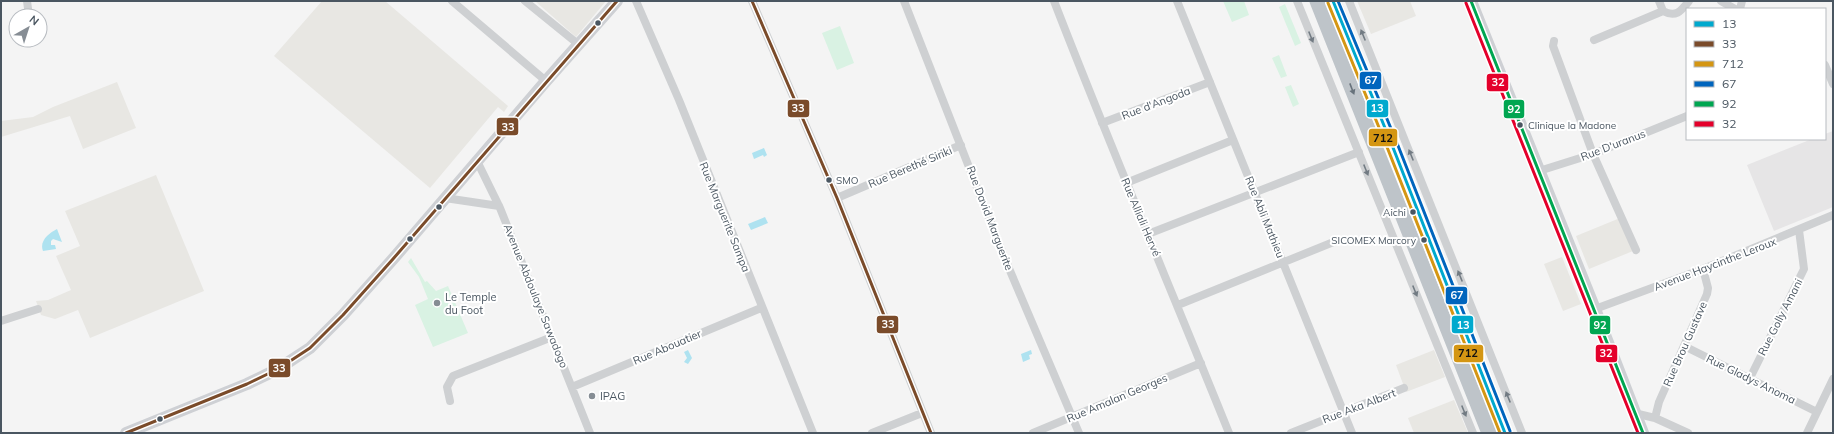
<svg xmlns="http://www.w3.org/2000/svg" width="1834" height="434" viewBox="0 0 1834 434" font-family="Mulish,sans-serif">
<rect width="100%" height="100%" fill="#f4f4f4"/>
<path fill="#e8e7e3" d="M322,1H385L508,106L504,112L498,107L430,188L274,56Z
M535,1H606L576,37Z
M1357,1H1410L1416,16L1371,34Z
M117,82L136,128L83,149L70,116L1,137V121L33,117L53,107Z
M156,175L204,291L90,338L78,310L55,319L41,315L36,301L48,300L71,290L56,256L80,246L65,211Z
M1620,218L1633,251L1589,269L1576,236Z
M1562,257L1581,304L1563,311L1544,264Z
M1434,350L1445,377L1406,392L1396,365Z
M1454,400L1468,433H1414L1408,418Z"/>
<path fill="#e6e5e6" d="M1833,131V207L1774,231L1747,165L1812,139H1825V134Z"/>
<path fill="#d9f2e3" d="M1223,1H1244L1249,15L1232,22Z
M1285,4L1301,43L1295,46L1279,7Z
M840,26L854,63L837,70L822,33Z
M1279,55L1287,76L1281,78L1272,58Z
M1291,85L1299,104L1293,107L1285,87Z
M411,258L425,282L427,281L436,291L448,286L468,333L433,347L415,305L428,299L419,277L408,262Z"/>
<path fill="#aee2f0" d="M764,148L767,155L764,157L763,155L754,159L752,153Z
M765,217L768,223L751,230L748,224Z
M57,229L62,242L53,239L51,241V245H55L56,249L43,251C39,241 49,233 57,229Z
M688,350L692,358L688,364L684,362L687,358L684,352Z
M1031,350L1032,354L1029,355L1030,359L1023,362L1021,354Z"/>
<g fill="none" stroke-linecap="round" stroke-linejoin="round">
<path stroke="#ced0d2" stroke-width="8" d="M27,1L29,16
M452,1L546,81
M525,1L578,44
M636,1L679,100L813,433
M752,1L837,198L931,433
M904,1L1005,259L1079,433
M1054,1C1110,146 1171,289 1229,433
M1177,1L1352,433
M1297,1L1473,433
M1349,1L1522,433
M1659,1L1663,11
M1721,1L1735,9
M1740,9L1742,1
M1594,40L1663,11C1676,18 1681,11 1689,1
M1554,41L1553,46L1593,154L1636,250
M1825,65L1833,84
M1102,123L1210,82
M477,161L500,208L590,433
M1539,171L1593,154L1687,116
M1126,183L1233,140
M445,198L499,206
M837,198L961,145
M1148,234L1359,152
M1178,305L1336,241
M1595,309L1703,269L1833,215
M1,321L38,309
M1684,346L1817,412
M1750,378L1804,269L1799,230
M572,387L761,308
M450,401L447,387L453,376L552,337
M1634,413L1655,418L1688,433
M1655,418L1659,402L1707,294L1708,288L1703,269
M872,433L922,413
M1033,433L1201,363
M1291,433L1404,388
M1807,433L1833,379"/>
<path stroke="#ced0d4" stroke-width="12" d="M1471,1L1595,309L1643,433
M126,433L247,384L278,369L310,348L343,315L393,259L546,81L617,1"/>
<path stroke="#bec4c9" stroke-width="15" d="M1317,1L1489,433
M1333,1L1392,145L1505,433"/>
<defs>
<path id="bus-1" d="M1333,1L1392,145L1505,433"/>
<path id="bus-2" d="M752,1L837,198L931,433
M126,433L247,384L278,369L310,348L343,315L393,259L617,1"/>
<path id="bus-3" d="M1328,3L1387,147L1500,433"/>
<path id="bus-4" d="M1338,1L1397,143L1510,431"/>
<path id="bus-5" d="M1471,1L1643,433"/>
<path id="bus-6" d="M1466,3L1638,433"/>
</defs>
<use href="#bus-1" stroke="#fff" stroke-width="6"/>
<use href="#bus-2" stroke="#fff" stroke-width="6"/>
<use href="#bus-3" stroke="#fff" stroke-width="6"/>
<use href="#bus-4" stroke="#fff" stroke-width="6"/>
<use href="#bus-5" stroke="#fff" stroke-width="6"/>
<use href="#bus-6" stroke="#fff" stroke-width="6"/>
<use href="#bus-1" stroke="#00a9ce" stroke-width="3"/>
<use href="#bus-2" stroke="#7a4b2a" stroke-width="3"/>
<use href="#bus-3" stroke="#d49613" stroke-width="3"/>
<use href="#bus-4" stroke="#0065bd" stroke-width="3"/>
<use href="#bus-5" stroke="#00a651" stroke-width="3"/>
<use href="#bus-6" stroke="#e4002b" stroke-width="3"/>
</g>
<defs><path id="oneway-solid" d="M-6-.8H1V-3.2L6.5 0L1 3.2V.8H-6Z"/></defs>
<g fill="#727b83">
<use href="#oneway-solid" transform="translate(1363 35) rotate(-112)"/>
<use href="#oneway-solid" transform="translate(1311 37) rotate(68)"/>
<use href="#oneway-solid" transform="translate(1411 155) rotate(-112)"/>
<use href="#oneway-solid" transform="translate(1366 170) rotate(68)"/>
<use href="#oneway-solid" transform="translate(1460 276) rotate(-112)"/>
<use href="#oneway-solid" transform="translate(1415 291) rotate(68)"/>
<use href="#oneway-solid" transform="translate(1508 397) rotate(-112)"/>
<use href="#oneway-solid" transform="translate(1464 411) rotate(68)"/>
</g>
<use fill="#67727b" href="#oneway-solid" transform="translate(1352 89) rotate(69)"/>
<g fill="#4a5661" stroke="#fff" stroke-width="1.5">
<circle cx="598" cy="23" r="3.5"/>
<circle cx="1520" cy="125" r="3.5"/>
<circle cx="829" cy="180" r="3.5"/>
<circle cx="439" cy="207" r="3.5"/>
<circle cx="1413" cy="212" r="3.5"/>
<circle cx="410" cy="239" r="3.5"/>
<circle cx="1424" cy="240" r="3.5"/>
<circle cx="160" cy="419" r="3.5"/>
</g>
<g fill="#868d94" stroke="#fff" stroke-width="1.5">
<circle cx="437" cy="303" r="4"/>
<circle cx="592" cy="396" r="4"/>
</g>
<g text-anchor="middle" stroke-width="4" stroke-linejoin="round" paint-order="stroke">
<g font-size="10" fill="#4a5661" stroke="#fff" text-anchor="start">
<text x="1528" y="129">Clinique la Madone</text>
<text x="836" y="184">SMO</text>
<text x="1406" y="216" text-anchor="end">Aichi</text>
<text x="1416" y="244" text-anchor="end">SICOMEX Marcory</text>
</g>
<g font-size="11" fill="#4a5661" stroke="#fff">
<text transform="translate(1156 103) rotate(-21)" y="4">Rue d'Angoda</text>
<text transform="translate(1613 145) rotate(-21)" y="4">Rue D'uranus</text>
<text transform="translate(910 167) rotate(-23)" y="4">Rue Berethé Siriki</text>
<text transform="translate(725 217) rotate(68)" y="4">Rue Marguerite Sampa</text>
<text transform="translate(1141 217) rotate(67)" y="4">Rue Alliali Hervé</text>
<text transform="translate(1265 217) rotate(68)" y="4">Rue Abli Mathieu</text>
<text transform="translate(990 218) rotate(69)" y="4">Rue David Marguerite</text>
<text transform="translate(1715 264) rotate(-21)" y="4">Avenue Haycinthe Leroux</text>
<text transform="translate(536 296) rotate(68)" y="4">Avenue Abdoulaye Sawadogo</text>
<text transform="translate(1780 317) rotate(-63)" y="4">Rue Golly Amani</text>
<text transform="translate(1685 344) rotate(-66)" y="4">Rue Brou Gustave</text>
<text transform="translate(667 347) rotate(-23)" y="4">Rue Abouatier</text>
<text transform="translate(1751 379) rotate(26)" y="4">Rue Gladys Anoma</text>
<text transform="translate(1117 398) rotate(-23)" y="4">Rue Amalan Georges</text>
<text transform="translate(1359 406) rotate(-21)" y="4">Rue Aka Albert</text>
</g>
<g font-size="11" fill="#4a5661" stroke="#fff" text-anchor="start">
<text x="445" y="301">Le Temple<tspan x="445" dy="13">du Foot</tspan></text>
<text x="600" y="400">IPAG</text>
</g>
</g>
<g stroke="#fff" stroke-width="1.5">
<rect x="1359" y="71" width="23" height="19" rx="4" fill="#0065bd"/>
<rect x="1486" y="73" width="23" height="19" rx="4" fill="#e4002b"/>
<rect x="787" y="99" width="23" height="19" rx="4" fill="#7a4b2a"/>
<rect x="1366" y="99" width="23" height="19" rx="4" fill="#00a9ce"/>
<rect x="1503" y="99" width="22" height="20" rx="4" fill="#00a651"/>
<rect x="496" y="117" width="23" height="19" rx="4" fill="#7a4b2a"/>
<rect x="1368" y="128" width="30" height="19" rx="4" fill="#d49613"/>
<rect x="1445" y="286" width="23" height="19" rx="4" fill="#0065bd"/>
<rect x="876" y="315" width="23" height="19" rx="4" fill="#7a4b2a"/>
<rect x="1451" y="315" width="23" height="19" rx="4" fill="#00a9ce"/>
<rect x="1589" y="315" width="22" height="20" rx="4" fill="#00a651"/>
<rect x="1453" y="344" width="31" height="19" rx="4" fill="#d49613"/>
<rect x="1595" y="344" width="23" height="19" rx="4" fill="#e4002b"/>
<rect x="268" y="358" width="23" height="20" rx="4" fill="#7a4b2a"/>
</g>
<g font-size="11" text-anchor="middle" font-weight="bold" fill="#fff">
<text x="1371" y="84">67</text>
<text x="1498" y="86">32</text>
<text x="798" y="112">33</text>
<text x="1377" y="112">13</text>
<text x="1514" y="113">92</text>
<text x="508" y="131">33</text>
<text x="1457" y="299">67</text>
<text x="888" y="328">33</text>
<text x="1463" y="329">13</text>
<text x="1600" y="329">92</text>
<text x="1606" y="357">32</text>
<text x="279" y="372">33</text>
</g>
<g font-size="11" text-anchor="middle" font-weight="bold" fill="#111">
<text x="1383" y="142">712</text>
<text x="1468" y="357">712</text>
</g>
<rect width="1834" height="434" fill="none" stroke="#4a5661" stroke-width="4"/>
<rect x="1686" y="8" width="140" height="132" fill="#ffffff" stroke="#b7bbc0"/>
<rect x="1694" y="21" width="20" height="6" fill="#00a9ce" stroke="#b7bbc0"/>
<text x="1722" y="28" font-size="12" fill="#4a5661">13</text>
<rect x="1694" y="41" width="20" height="6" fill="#7a4b2a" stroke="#b7bbc0"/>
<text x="1722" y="48" font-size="12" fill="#4a5661">33</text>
<rect x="1694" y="61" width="20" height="6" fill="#d49613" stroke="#b7bbc0"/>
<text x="1722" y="68" font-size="12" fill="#4a5661">712</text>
<rect x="1694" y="81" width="20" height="6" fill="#0065bd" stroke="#b7bbc0"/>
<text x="1722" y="88" font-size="12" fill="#4a5661">67</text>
<rect x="1694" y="101" width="20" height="6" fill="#00a651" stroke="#b7bbc0"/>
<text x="1722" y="108" font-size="12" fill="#4a5661">92</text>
<rect x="1694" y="121" width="20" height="6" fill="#e4002b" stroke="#b7bbc0"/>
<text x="1722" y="128" font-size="12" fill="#4a5661">32</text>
<g transform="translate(28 28) rotate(39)"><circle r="19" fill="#ffffff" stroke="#b7bbc0"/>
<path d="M0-3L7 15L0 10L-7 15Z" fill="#868d94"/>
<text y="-6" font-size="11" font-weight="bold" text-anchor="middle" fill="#4a5661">N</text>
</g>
</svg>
